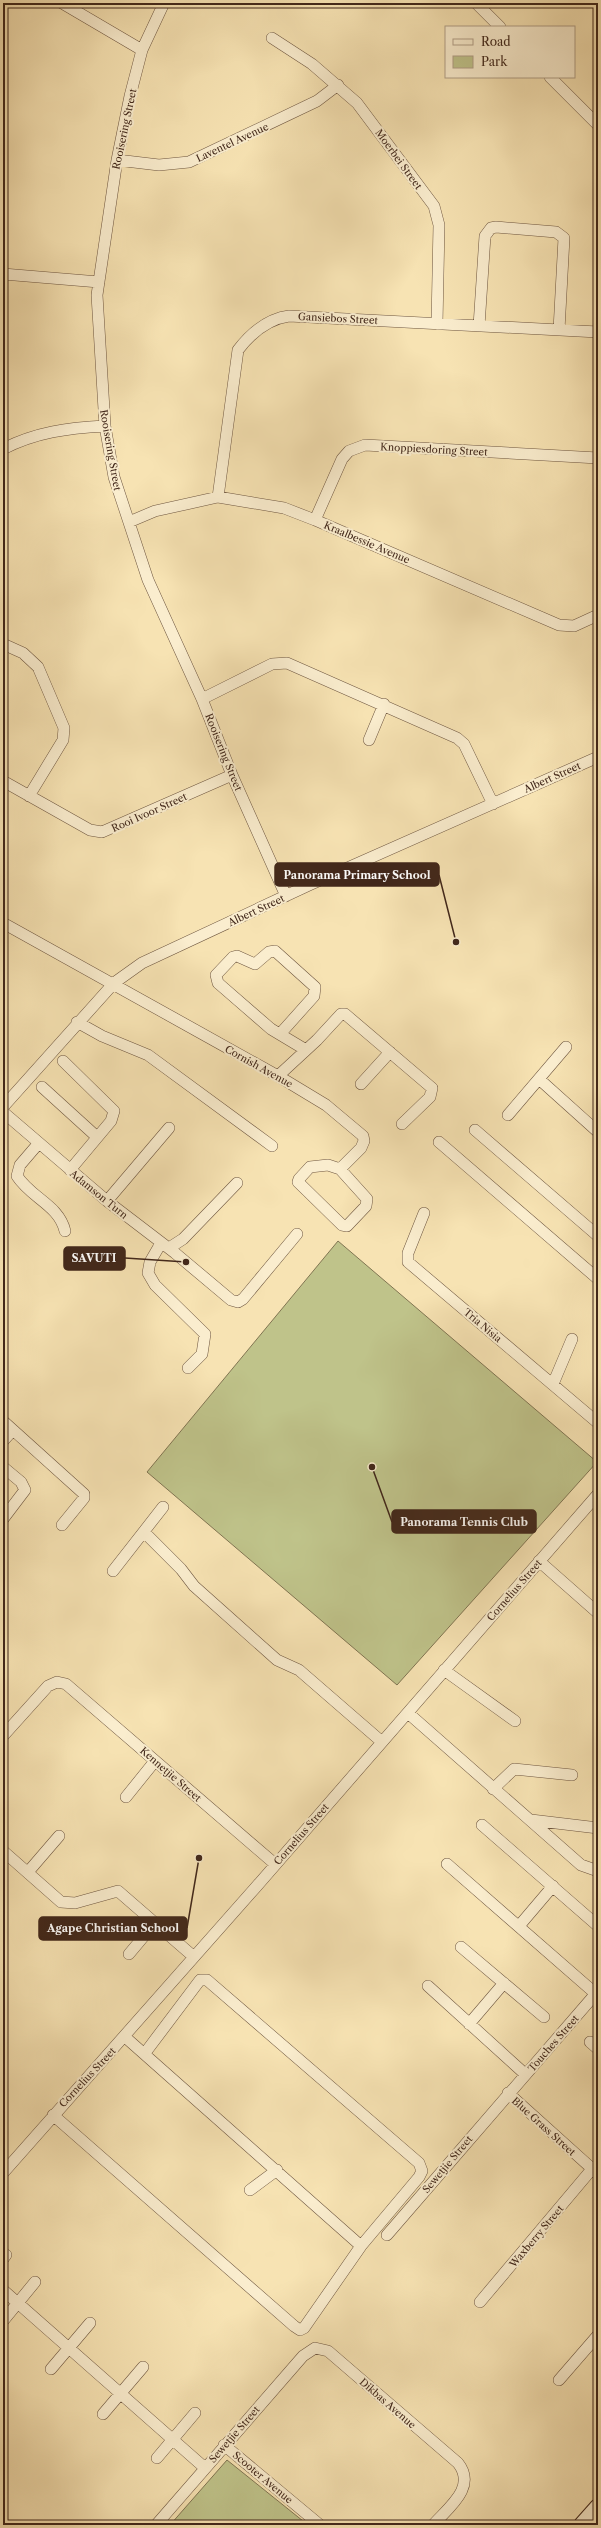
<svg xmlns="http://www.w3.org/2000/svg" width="601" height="2528" viewBox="0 0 601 2528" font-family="'Libre Caslon Text',serif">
<rect width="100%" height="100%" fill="#f7e3b3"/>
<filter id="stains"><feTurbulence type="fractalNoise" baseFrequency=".005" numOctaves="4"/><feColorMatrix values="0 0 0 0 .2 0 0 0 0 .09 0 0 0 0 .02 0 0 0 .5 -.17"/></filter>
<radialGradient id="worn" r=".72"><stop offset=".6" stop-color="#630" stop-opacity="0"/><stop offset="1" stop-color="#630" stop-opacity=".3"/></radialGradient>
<path fill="#bfc38a" stroke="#807552" d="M338,1241L597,1462L397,1685L147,1472Z
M227,2460L308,2525H170Z"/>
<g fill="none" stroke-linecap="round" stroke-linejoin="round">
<defs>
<path id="street" d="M62,3L142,50
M164,3L142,50L130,96L117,160L97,295L105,426L114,477L148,580L202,699L232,775L286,896
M476,3L500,27
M272,38L312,64L357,103L434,206L439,225L437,324
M550,77L598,125
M117,160L159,165L189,162L317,101L338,85
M3,274L99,282
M479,326L485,236L491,228L496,227L556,232L564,238L559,330
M3,449C36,432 68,428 105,426
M218,497L238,350C251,333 267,319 289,316L598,332
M315,520L342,459L349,451L365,445L598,458
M129,522L155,511L218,497L284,508L315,520L559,625L574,626L598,615
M3,644L23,653L38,667L64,728L63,740L29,796
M202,699L272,664L287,663L457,738L464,744L493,804
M369,740L384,704
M3,781L90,830L102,832L232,775
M3,923L278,1076L326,1105L363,1136L364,1141L361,1148L340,1169
M77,1022L102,1036L148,1055L272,1146
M280,1034L314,996L315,987L275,951L269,952L255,964L237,956L233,957L216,975L218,983L271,1029L306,1050
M63,1061L114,1111L111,1121L70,1170
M278,1076L317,1040L341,1014H345L432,1088L430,1097L402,1124
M539,1079L598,1132
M361,1084L390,1052
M42,1087L97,1137
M3,1107L114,983L142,963L309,885L598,757
M3,1112L107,1201L175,1253L231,1300L238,1302L243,1299L297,1234
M508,1115L566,1047
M475,1130L598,1236
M439,1142L598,1279
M38,1144L20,1165L17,1176C31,1198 59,1205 65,1231
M328,1165L340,1169L367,1199L366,1206L347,1226L342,1225L298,1182L299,1179L310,1167Z
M107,1201L169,1128
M424,1213L408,1253V1262L598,1423
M161,1243L150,1262L148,1273L155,1285L205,1334L202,1354L188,1368
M169,1248L183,1239L237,1183
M553,1384L572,1339
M3,1421L84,1494V1498L62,1525
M3,1441L13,1430
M3,1467L21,1482L25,1490L3,1519
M144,1532L181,1569L194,1586L277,1660L299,1670L382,1742
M539,1561L598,1613
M113,1571L163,1507
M444,1670L515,1721
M408,1713L581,1865L598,1871
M3,1736L48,1686L57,1682L66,1684L275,1864
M493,1789L514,1769L572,1775
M126,1797L155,1761
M531,1820L598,1828
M482,1825L598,1926
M3,1851L61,1902L75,1903L118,1891L194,1957
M447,1864L596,1994
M28,1872L59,1836
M519,1926L553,1886
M461,1947L544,2017
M129,1954L155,1923
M428,1986L525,2074
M469,2024L504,1983
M590,2042L598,2049
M145,2053L200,1980H207L419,2163L422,2171L419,2177L361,2246
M508,2093L598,2174
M53,2115L294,2326L300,2330L304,2328L361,2246L125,2037
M3,2173L256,1887L598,1494
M250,2190L277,2170
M387,2235L598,1991
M3,2259L6,2255
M3,2290L205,2468
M480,2302L592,2169
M3,2321L35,2282
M51,2369L90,2323
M559,2380L598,2335
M103,2414L143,2367
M224,2445L320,2525
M157,2458L195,2413
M156,2525L303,2356L315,2348L328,2351L458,2463C477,2487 449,2507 433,2525"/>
<path id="secondary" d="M582,2525L598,2507"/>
</defs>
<use href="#street" stroke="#6e5640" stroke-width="12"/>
<use href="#secondary" stroke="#41271a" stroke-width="18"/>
<use href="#street" stroke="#faedce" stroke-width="11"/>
<use href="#secondary" stroke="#faedce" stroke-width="16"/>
</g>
<g text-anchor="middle" stroke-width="4" stroke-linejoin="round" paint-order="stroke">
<g font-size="10" fill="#41271a" stroke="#faedce">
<text transform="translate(124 129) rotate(-78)" y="4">Rooisering Street</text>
<text transform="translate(232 142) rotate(-25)" y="4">Laventel Avenue</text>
<text transform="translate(399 159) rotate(54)" y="4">Moerbei Street</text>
<text transform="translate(338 318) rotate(3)" y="4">Gansiebos Street</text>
<text transform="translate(434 449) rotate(3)" y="4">Knoppiesdoring Street</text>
<text transform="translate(111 450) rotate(80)" y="4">Rooisering Street</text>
<text transform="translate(367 542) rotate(23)" y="4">Kraalbessie Avenue</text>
<text transform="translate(224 752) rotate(68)" y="4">Rooisering Street</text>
<text transform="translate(552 777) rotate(-24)" y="4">Albert Street</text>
<text transform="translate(149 812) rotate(-24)" y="4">Rooi Ivoor Street</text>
<text transform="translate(256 910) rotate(-25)" y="4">Albert Street</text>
<text transform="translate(259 1066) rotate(29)" y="4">Cornish Avenue</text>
<text transform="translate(99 1194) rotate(39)" y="4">Adamson Turn</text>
<text transform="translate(483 1325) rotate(40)" y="4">Tria Nisia</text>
<text transform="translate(514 1590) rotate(-49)" y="4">Cornelius Street</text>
<text transform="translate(171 1774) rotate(41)" y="4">Kennetjie Street</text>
<text transform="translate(301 1834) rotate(-49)" y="4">Cornelius Street</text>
<text transform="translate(553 2043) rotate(-49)" y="4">Touches Street</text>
<text transform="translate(87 2077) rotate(-47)" y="4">Cornelius Street</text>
<text transform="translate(544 2126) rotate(42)" y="4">Blue Grass Street</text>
<text transform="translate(447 2164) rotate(-50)" y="4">Sewetjie Street</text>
<text transform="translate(536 2236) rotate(-50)" y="4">Waxberry Street</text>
<text transform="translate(388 2403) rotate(41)" y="4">Dikbas Avenue</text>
<text transform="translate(234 2434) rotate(-49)" y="4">Sewetjie Street</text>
<text transform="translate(263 2477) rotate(40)" y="4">Scooter Avenue</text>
</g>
</g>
<path fill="none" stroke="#41271a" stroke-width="1.5" d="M456 942L439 875M186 1262L125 1258M372 1467L392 1522M199 1858L187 1928"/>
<g fill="#41271a" stroke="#faedce" stroke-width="1.5">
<circle cx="456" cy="942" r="4"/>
<circle cx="186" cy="1262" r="4"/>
<circle cx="372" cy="1467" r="4"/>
<circle cx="199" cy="1858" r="4"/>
</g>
<g fill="#41271a" stroke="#41271a" stroke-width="1.5">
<rect x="275" y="863" width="164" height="23" rx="4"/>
<rect x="64" y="1247" width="61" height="23" rx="4"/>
<rect x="392" y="1510" width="144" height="23" rx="4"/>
<rect x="39" y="1917" width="148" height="23" rx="4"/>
</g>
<g font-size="11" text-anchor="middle" font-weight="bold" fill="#fff">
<text x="357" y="879">Panorama Primary School</text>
<text x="94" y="1262">SAVUTI</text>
<text x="464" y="1526">Panorama Tennis Club</text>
<text x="113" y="1932">Agape Christian School</text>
</g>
<rect width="601" height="2528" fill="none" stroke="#f7e3b3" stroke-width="16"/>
<rect x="4" y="4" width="593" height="2520" fill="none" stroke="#41271a" stroke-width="2"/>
<rect x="8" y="8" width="585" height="2512" fill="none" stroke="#41271a"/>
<rect x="445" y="26" width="130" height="52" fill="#faedce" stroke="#b09e86"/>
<rect x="453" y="39" width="20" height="6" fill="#faedce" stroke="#b09e86"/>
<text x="481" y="46" font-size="12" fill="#41271a">Road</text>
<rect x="453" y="56" width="20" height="12" fill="#bfc38a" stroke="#b09e86"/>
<text x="481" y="66" font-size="12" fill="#41271a">Park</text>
<rect width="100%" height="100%" filter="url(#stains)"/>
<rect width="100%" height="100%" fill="url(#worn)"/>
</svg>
